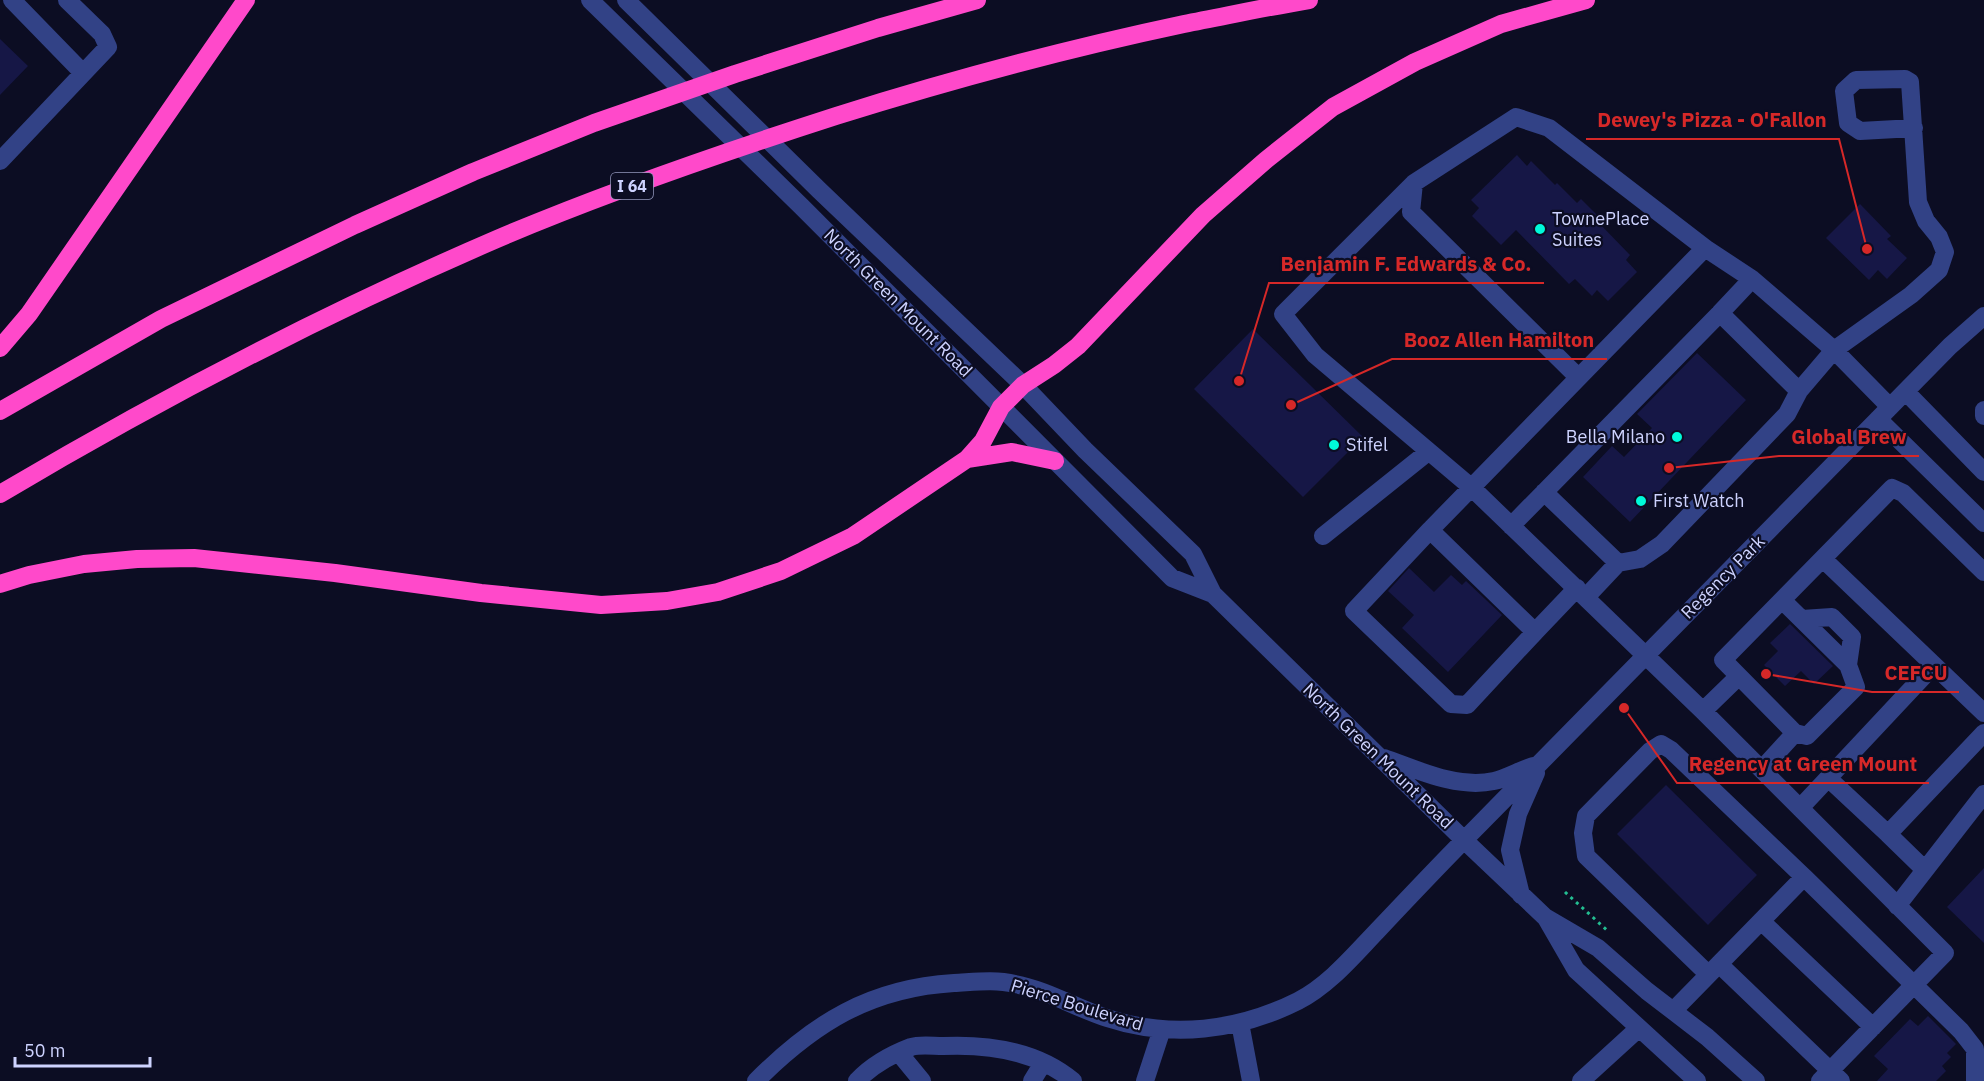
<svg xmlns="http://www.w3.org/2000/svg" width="1984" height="1081" viewBox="0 0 1984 1081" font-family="'IBM Plex Sans',sans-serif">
<rect width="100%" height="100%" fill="#0c0d23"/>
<path fill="#161746" d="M0,39L28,66L0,95Z
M1517,155L1527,166L1531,161L1555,185L1557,183L1577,203L1581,199L1601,219L1598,222L1630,255L1626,260L1637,272L1608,301L1597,290L1592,296L1575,279L1569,284L1516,230L1501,245L1472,216L1479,208L1471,200Z
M1860,204L1891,236L1887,239L1907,258L1887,279L1878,270L1869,280L1826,238Z
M1253,329L1363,437L1303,497L1194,389Z
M1697,353L1746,400L1630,522L1583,477L1612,446L1624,457L1652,428L1637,414Z
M1409,568L1434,592L1451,575L1462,585L1466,581L1502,615L1448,672L1402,628L1414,615L1388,591Z
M1790,624L1833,666L1814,684L1801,671L1785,686L1764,665L1778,651L1770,643Z
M1666,785L1757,875L1708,925L1617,834Z
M1984,868V943L1947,907Z
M1928,1016L1956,1044L1947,1053L1951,1057L1942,1066L1946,1071L1936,1081H1877L1888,1069L1874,1056L1910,1019L1918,1026Z"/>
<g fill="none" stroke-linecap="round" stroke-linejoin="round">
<path stroke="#23bd91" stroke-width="3" stroke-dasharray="3 4.5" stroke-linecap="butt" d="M1565,892L1609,932"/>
<path stroke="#324286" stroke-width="18" d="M12,0L83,73
M590,0L802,207L1172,578L1213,594
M626,0L819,190L1023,385L1085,450L1193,554L1213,594L1464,840L1545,917L1598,948L1647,991L1707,1037L1756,1081
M0,161L108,47L102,34L67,0
M1414,183L1283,314L1315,355L1471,487L1703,711L1945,953L1820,1081
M1705,248L1752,279L1834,350L1911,295L1939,270L1945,252L1939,237L1926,221L1918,202L1910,82L1905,79L1856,80L1844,91L1848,123L1860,131L1914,128
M1752,279L1720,313L1799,391
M1906,392L1984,472
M1984,410V416
M1878,419L1984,523
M1544,492L1618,563
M1511,526L1720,313
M1430,530L1354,611L1451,704L1467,705L1535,632
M1323,536L1428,452
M1823,559L1984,713
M1577,588L1535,632L1430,530L1705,248L1549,128L1516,117L1414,183L1411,212L1578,377
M1586,597L1618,563L1640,559L1662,544L1787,414L1799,391L1834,350L1890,407
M1782,600L1848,665L1856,687L1807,736L1795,733L1723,660L1892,488L1903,493L1984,572
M1802,619L1832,617L1852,637L1848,665
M1703,711L1738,677
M1384,758C1418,770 1457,789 1494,781C1507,778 1520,770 1533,766
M1762,769L1795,733
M1828,778L1888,834L1984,733
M1800,808L1934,665
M1888,834L1925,870
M1521,895L1510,850L1518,814L1536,773
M1897,906L1984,794
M1546,918L1576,970L1697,1081
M1761,921L1873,1027
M1719,964L1841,1081
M1708,974L1586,856L1583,833L1586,816L1650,751L1661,744L1671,750L1804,877
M1673,1011L1804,877L1961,1031L1975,1049V1081
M1240,1023L1251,1081
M899,1053L922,1081
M756,1081C814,1023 870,988 954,983C974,982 995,979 1015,984C1047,990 1076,1008 1107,1018C1171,1039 1238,1031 1298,1001C1329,985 1353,956 1377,931C1410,896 1443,861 1477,827C1635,667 1793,507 1950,346L1984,316
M857,1081C872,1065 890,1055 911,1047C920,1044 933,1046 943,1046C988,1044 1037,1051 1073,1081
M1032,1081L1043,1063
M1145,1081L1162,1029
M1581,1081L1639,1028"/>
<path stroke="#ff49ca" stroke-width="18" d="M0,348L29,314L246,0
M0,411L161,319L355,225L473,172L594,123L735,74L878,28L977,0
M967,459L1012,452L1055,461
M0,494C160,399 325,313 497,239C607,192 721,153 836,116C950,80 1066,49 1184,24C1226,16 1267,7 1309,0
M0,584L29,575L84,564L137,559L194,558L335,573L481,593L601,605L667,601L718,592L781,571L853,536L967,459L983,441L1001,407L1023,385L1054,365L1078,346L1203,215L1266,160L1333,107L1415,62L1501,24L1586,0"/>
</g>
<g fill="#00f9d9" stroke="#0c0d23" stroke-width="2">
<circle cx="1540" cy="229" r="6"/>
<circle cx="1677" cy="437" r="6"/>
<circle cx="1334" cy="445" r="6"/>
<circle cx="1641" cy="501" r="6"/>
</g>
<g text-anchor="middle" stroke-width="4.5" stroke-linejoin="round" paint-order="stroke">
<rect fill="#0c0d23" stroke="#9498bd" stroke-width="1.5" x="611" y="173" width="42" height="26" rx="4.5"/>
<g font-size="16" font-weight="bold" fill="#ced3ff">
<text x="632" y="192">I 64</text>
</g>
<g font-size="18" fill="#ced3ff" stroke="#0c0d23" text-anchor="start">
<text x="1552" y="225">TownePlace<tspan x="1552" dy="21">Suites</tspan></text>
<text x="1665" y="443" text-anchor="end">Bella Milano</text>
<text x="1346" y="451">Stifel</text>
<text x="1653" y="507">First Watch</text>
</g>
<g font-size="18" fill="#ced3ff" stroke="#0c0d23">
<text transform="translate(898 303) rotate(45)" y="6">North Green Mount Road</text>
<text transform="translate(1723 577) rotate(-45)" y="6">Regency Park</text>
<text transform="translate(1378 756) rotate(44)" y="6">North Green Mount Road</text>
<text transform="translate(1077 1005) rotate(17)" y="6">Pierce Boulevard</text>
</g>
</g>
<path fill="none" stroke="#d62828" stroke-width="2" d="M1867 249L1839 139H1586M1239 381L1269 283H1544M1291 405L1392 359H1607M1669 468L1779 456H1919M1766 674L1872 692H1959M1624 708L1677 783H1929"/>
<g fill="#d62828" stroke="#0c0d23" stroke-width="2">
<circle cx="1867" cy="249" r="6"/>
<circle cx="1239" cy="381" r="6"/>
<circle cx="1291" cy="405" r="6"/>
<circle cx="1669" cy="468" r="6"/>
<circle cx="1766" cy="674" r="6"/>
<circle cx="1624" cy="708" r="6"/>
</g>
<g font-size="20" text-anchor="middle" font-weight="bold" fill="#d62828" stroke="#0c0d23" stroke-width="4.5" stroke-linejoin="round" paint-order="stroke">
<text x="1712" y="127">Dewey's Pizza - O'Fallon</text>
<text x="1406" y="271">Benjamin F. Edwards &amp; Co.</text>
<text x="1499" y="347">Booz Allen Hamilton</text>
<text x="1849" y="444">Global Brew</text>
<text x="1916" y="680">CEFCU</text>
<text x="1803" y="771">Regency at Green Mount</text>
</g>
<path d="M15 1057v9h135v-9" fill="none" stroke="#ced3ff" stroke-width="3"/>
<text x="24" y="1057" font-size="18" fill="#ced3ff" stroke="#0c0d23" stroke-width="4.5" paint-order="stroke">50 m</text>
</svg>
